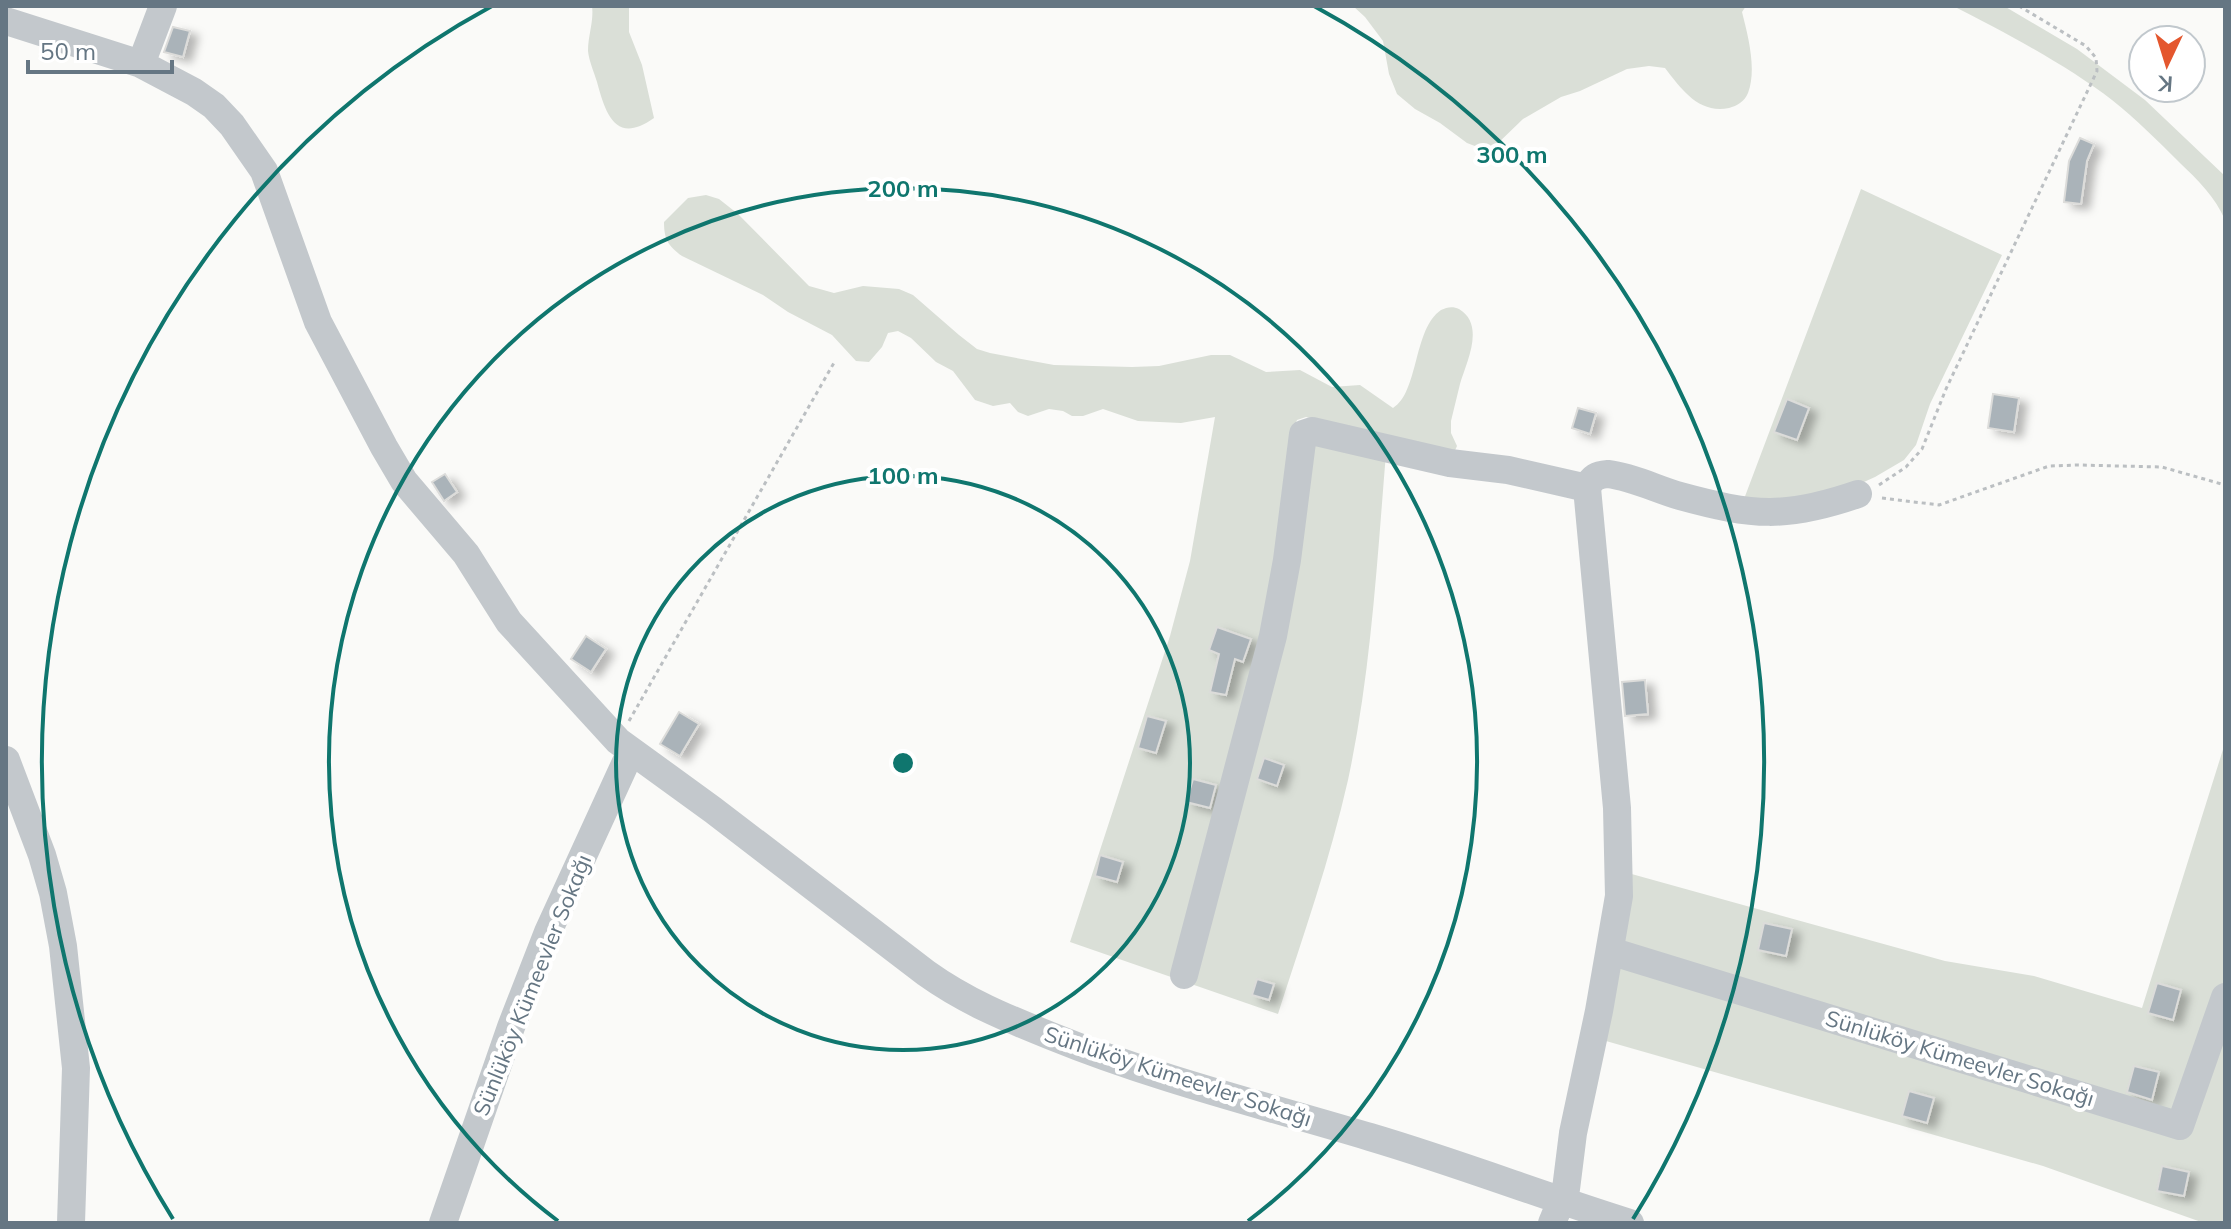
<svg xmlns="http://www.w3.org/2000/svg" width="2231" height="1229" viewBox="0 0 2231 1229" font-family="Mulish,sans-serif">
<defs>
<filter id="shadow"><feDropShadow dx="8" dy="5" stdDeviation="4" flood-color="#0004"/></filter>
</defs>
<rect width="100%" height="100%" fill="#fafaf8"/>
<path fill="#dadfd7" d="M592,6H629V32L642,65L654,118C616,145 606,115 597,82C594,72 589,61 588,51C588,35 594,21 592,6Z
M1353,6H1746L1742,12C1748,36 1757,69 1748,93C1745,101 1737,106 1729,108C1699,114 1682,90 1665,68L1649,66L1627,69L1580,91L1561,97L1523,119L1494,147L1480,148L1467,143L1440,123L1415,109L1397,94L1389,74L1383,41L1365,17Z
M1953,6H2004L2077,49L2145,100L2225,176V220C2216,198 2197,179 2180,163C2158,141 2136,119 2112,100C2068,66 2003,31 1953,6Z
M1861,189L2002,255L1930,404L1916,445L1904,460L1875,477L1855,486L1789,501L1744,499Z
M706,195L719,199L738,214L809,286L834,293L863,286L899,289L913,295L959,335L977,349L990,353L1054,365L1132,367L1159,366L1211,355H1230L1266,372L1300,370L1332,387L1360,385L1393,408C1419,392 1413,329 1441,310C1447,307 1453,306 1459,309C1486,325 1466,363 1460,384C1457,396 1454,409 1451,421V433L1457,446L1453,455L1306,417L1297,420L1294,428L1386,453C1377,562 1371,673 1348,780C1330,860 1303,936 1278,1014L1070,942L1170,636L1190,561L1215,417L1181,423L1138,421L1103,409L1083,416H1072L1063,411L1049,409L1028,416L1018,412L1010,403L993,406L975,400L953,371L936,362L911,338L898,331L888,333L882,347L869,362L856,361L832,335L788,312L763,295L682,256C668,246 664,239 664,222L688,198Z
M2225,743V1223H2204L2043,1166L1606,1041L1628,873L1945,961L2034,976L2142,1008Z"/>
<path fill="#aab3b9" stroke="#dcdcda" stroke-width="2" filter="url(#shadow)" d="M173,27L190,31L183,57L164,52Z
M2080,138L2094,144L2087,161L2081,204L2064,202L2069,161Z
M1993,394L2019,398L2014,432L1988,428Z
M1787,399L1809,408L1797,440L1774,432Z
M1578,408L1596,413L1590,434L1572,428Z
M445,474L457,492L444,501L432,482Z
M1217,627L1251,639L1243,662L1235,659L1226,695L1210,692L1219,654L1209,650Z
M586,636L606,649L591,672L571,659Z
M1645,680L1648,714L1625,716L1622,682Z
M679,712L699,724L680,756L660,744Z
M1147,716L1166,721L1156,753L1138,748Z
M1264,758L1284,765L1277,786L1257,779Z
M1193,779L1216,785L1210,808L1186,802Z
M1100,855L1123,862L1117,882L1095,876Z
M1764,923L1792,929L1786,956L1758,950Z
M1257,979L1274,984L1269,1000L1252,995Z
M2157,983L2181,990L2173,1020L2148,1013Z
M2134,1066L2159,1072L2152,1100L2127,1092Z
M1909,1091L1934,1098L1927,1123L1902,1116Z
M2162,1166L2189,1172L2184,1196L2157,1191Z"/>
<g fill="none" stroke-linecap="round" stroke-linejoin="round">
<path stroke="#bbbfc2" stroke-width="3" stroke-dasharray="4 4" stroke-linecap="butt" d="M1879,485L1906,467L1922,449L1946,389L2097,71L2096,58L2086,46L2019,6
M1882,498L1939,505L2049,466L2078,465L2162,467L2225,485
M629,721L835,361"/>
<path stroke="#c3c8cc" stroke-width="28" d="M6,21L141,64L194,92L214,106L232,125L264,171L318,322L384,447L404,481L466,554L509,622L618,741L713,810L926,973C965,1001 1006,1018 1051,1036C1154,1078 1263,1105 1370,1137C1458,1163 1543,1196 1630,1223
M141,64L163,6
M6,760L42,855L53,893L63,946L76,1068L71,1223
M1610,951L2180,1126L2225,997
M1184,975L1273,636L1287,560L1303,434L1312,431L1450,463L1508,470L1587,488
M443,1223L511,1027L548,932L631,751
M1552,1223L1566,1189L1573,1133L1599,1011L1619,896L1617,808L1587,488C1592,477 1597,475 1608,474C1633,477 1656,489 1680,496C1753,516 1786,519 1858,494"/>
</g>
<g fill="none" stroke="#0f766e" stroke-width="4">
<circle cx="903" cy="763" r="287"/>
<path d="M558 1221A574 574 0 1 1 1248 1221"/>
<path d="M173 1219A861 861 0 0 1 492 6M1314 6A861 861 0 0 1 1633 1219"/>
</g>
<g text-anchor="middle" stroke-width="8" stroke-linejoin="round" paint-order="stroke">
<g font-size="22" fill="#657683" stroke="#fff">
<text transform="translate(532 985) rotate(-68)" y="8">Sünlüköy Kümeevler Sokağı</text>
<text transform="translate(1960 1058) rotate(17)" y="8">Sünlüköy Kümeevler Sokağı</text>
<text transform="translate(1178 1076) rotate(18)" y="8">Sünlüköy Kümeevler Sokağı</text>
</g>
</g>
<circle cx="903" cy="763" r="12" fill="#0f766e" stroke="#fff" stroke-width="4"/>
<g font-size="24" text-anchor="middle" font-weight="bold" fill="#0f766e" stroke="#fff" stroke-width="8" stroke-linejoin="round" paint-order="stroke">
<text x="1512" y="163">300 m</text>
<text x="903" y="197">200 m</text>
<text x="903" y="484">100 m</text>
</g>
<rect width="2231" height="1229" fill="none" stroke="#657683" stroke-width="16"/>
<g transform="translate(2167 64) rotate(184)"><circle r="38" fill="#ffffff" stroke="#c1c8cd" stroke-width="2"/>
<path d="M0-6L14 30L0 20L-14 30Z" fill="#e4572e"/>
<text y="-12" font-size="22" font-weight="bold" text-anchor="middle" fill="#657683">K</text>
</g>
<path d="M28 60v12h144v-12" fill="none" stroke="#657683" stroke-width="4"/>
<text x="40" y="60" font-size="24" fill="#657683" stroke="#ffffff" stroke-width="6" paint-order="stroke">50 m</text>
</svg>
